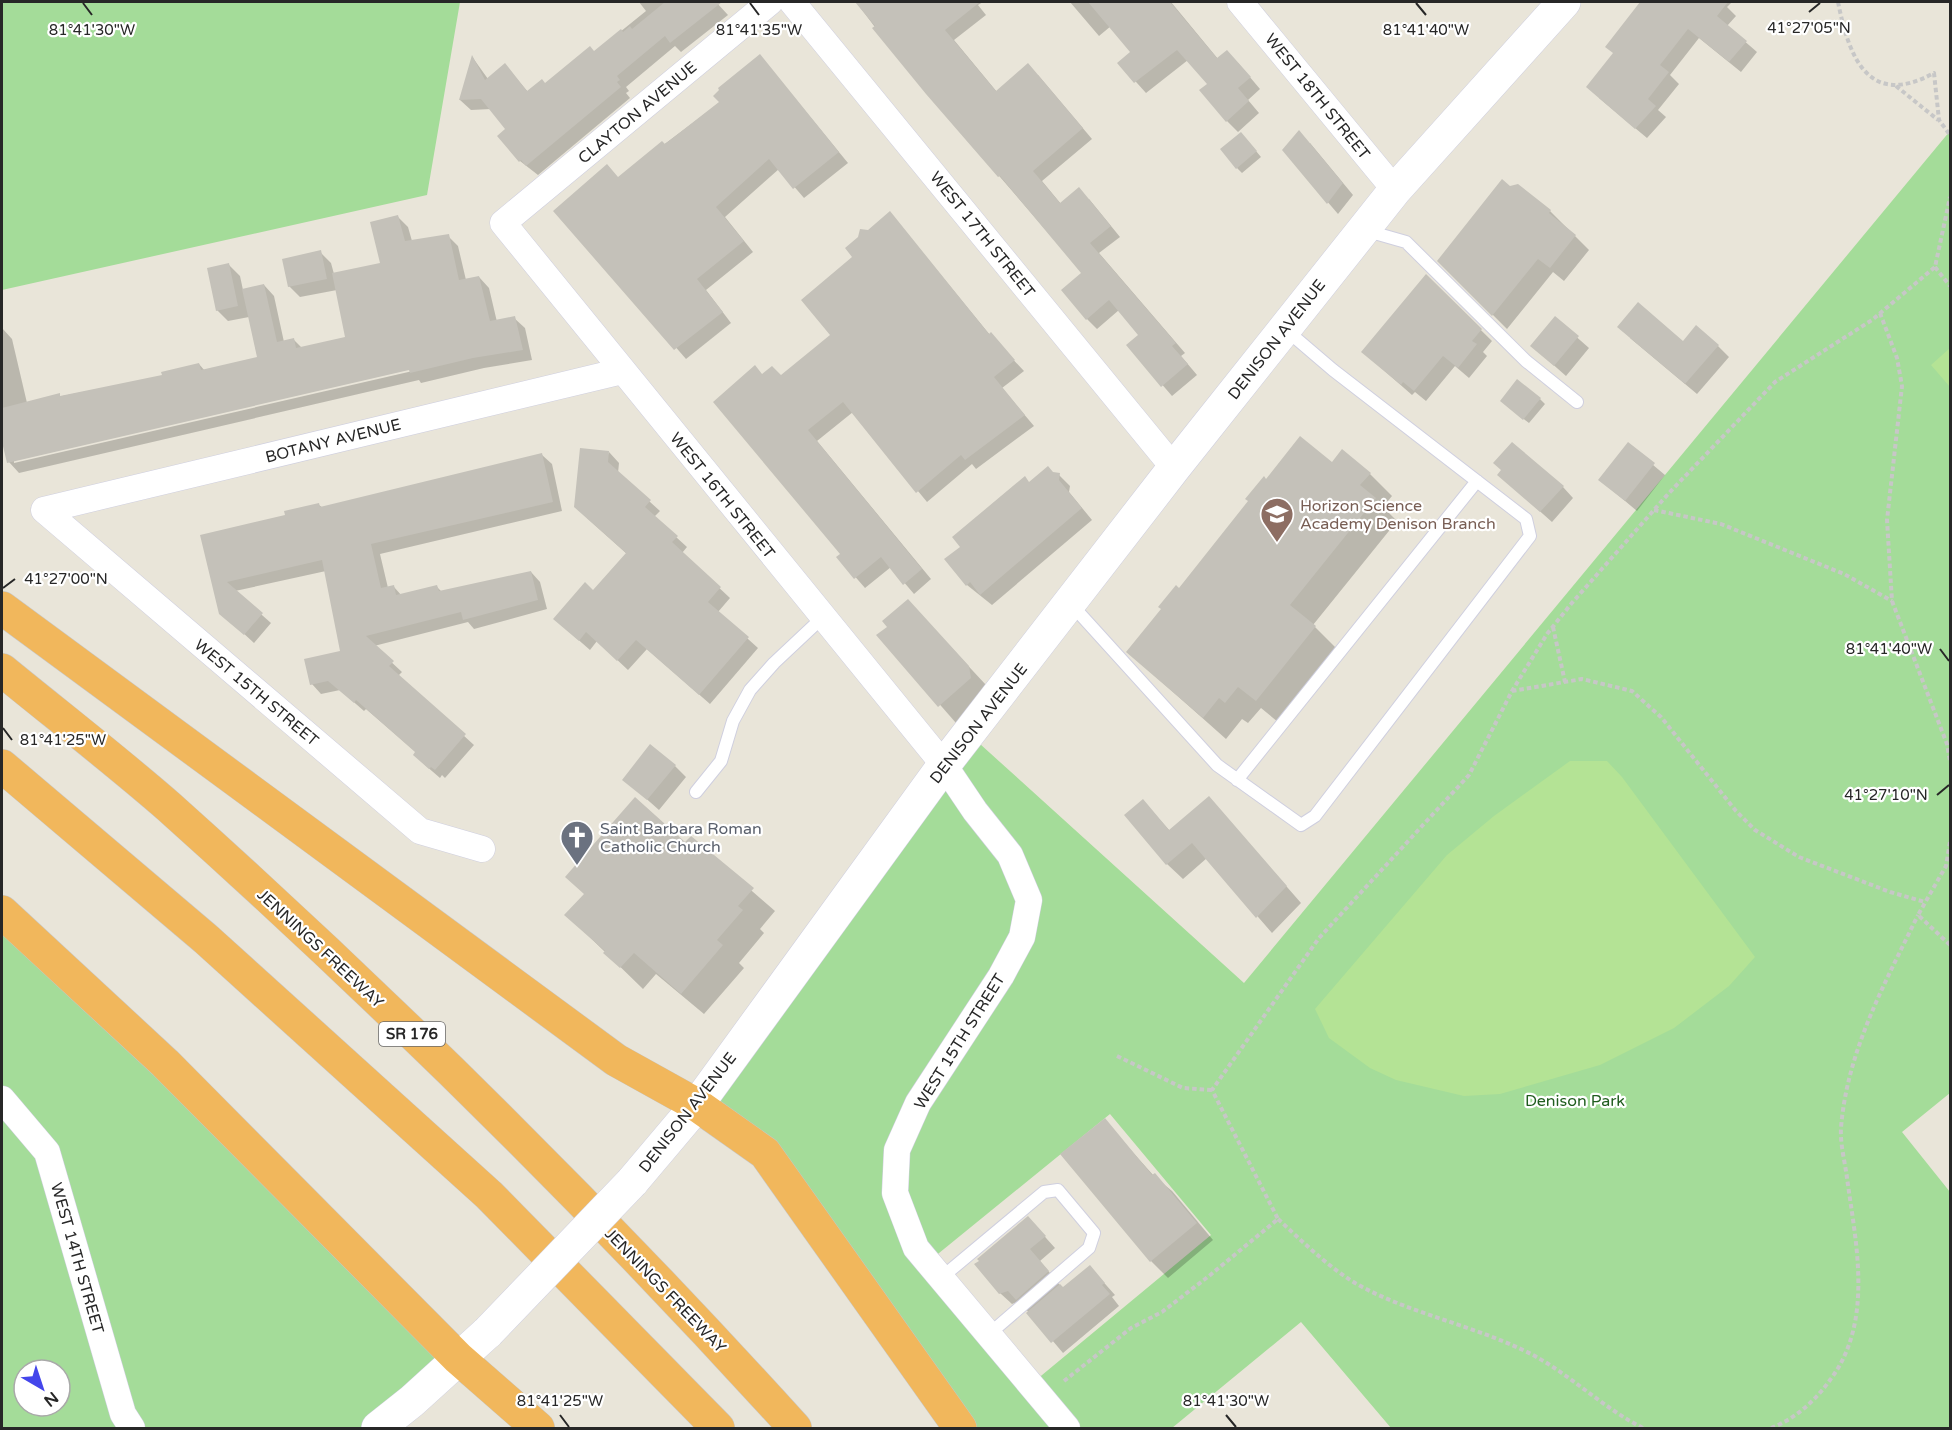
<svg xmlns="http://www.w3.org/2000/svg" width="1952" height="1430" viewBox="0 0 1952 1430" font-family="'Varela Round',sans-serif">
<rect width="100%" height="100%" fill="#e9e5d9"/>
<path fill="#a4dc99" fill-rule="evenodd" d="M2,2H460L427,195L2,290Z
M1950,131V1093L1902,1132L1950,1192V1428H1391L1301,1322L1172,1428H960L765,1153L697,1105L969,734L1244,983ZM1110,1114L1211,1235L1030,1385L928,1262Z
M2,913L458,1358L378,1428H2ZM24,1370H60V1406H24Z"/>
<path fill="#b4e395" d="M1950,348V387L1931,365Z
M1570,761H1607L1622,777L1755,957L1729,986L1674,1028L1600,1065L1500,1094L1464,1096L1396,1080L1370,1068L1329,1038L1315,1009L1447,855L1494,816Z"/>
<path fill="#0003" fill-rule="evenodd" d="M639,2H716L728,15L681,52L675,46L626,87L629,91L626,93L630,98L538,175L520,161L507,129L491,109L471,110L460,100L473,58L488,79L505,65L528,92L545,84L594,53L646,11Z
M856,2H983L978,5L986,15L954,40L997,92L1038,75L1092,139L1042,181L1061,204L1089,199L1120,237L1099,253L1185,353L1181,356L1197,375L1172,396L1128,345L1140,335L1119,310L1097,329L1087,319L1083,273L905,67Z
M1070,2H1171L1218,59L1238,63L1260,89L1248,100L1259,113L1238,132L1227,121L1209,84L1188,60L1146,93L1119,63L1132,52L1111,26L1099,36Z
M1650,2H1732L1727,7L1736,16L1727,26L1757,52L1741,72L1699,38L1670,75L1679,84L1658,110L1666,117L1647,138L1599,98L1614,54L1633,23Z
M760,56L848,163L804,198L779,169L725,217L753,252L706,290L731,323L686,359L653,321L619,178L721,102Z
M1246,139L1261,157L1242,173L1237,168Z
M1310,143L1353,195L1338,214L1283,150Z
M1550,211L1589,250L1564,281L1553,272L1507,329L1439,261Z
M890,213L990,335L1024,371L1002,388L1034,426L976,469L972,464L927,502L853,412L817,441L931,579L914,594L891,567L865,588L838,557L842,554L763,376L781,377L832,336L854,257L868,231Z
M398,217L408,227L412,241L448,236L458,246L466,280L479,277L489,288L497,322L514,318L525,328L532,360L484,368L421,383L419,380L19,473L9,462L2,433V328L12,339L27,403L164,376L199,364L205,371L258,359L249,317L228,321L217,310L229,265L240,276L243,290L264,285L274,296L284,342L294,340L302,348L346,338L337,290L300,297L289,286L320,252L331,263L334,274L382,264ZM416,367L417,370L14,463V460Z
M1426,276L1492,341L1483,352L1487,356L1469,378L1455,366L1426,401L1415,392L1412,395L1363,352Z
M1555,318L1589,348L1566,376L1532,346Z
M1630,338L1718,346L1729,357L1697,394Z
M1540,399L1545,404L1529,423L1507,406Z
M1628,444L1665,475L1637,511L1600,480Z
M609,452L619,463L618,473L660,511L654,517L687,547L682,553L730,598L718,612L758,648L710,704L647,649L628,670L597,641L590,650L566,629L627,554L587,518Z
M542,455L552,464L562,511L380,554L388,588L394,587L402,596L437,587L442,592L531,572L540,582L547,609L474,629L468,622L374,646L402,672L398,676L474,745L445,778L442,775L440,778L425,765L416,752L366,709L364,711L340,690L321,694L312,684L342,652L326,571L235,591L271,623L254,643L228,619L202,536L287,516L319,505L323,508Z
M1332,464L1370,474L1392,496L1383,507L1397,521L1313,625L1337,649L1278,722L1261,708L1248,723L1242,719L1226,739L1128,652L1267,481Z
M1053,474L1059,475L1070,486L1069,492L1092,520L992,605L967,585L962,547L1029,483Z
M1499,475L1563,487L1573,498L1552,522Z
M908,601L986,685L987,695L956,723L879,635L889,627Z
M675,766L686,777L659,810L624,779Z
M1209,798L1301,903L1272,933L1207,858L1183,879L1167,864L1143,801L1170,831Z
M691,838L775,911L760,929L764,933L739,963L744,968L704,1014L656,974L643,989L567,915L686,844Z
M1104,1120L1154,1176L1172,1191L1213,1240L1168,1278L1151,1261Z
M1038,1229L1055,1248L1040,1261L1063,1289L1090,1267L1115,1295L1112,1297L1119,1306L1063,1353L1019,1301L1012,1304L1000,1293Z"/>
<path fill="#c4c1b9" d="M665,2H722L670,43L665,36L617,76L620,80L617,82L621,87L526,166L521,160L519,162L497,136L505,129L481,99L459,100L472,55L485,80L505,63L527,91L542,79L545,83L590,46L594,51L621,29L623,32L630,26L632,29Z
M855,2H980L945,30L996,91L1028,63L1083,128L1033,171L1060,203L1079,187L1111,226L1090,243L1176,343L1172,346L1188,364L1161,387L1126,345L1138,335L1109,300L1086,320L1061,290L1081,273L1000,176L998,177L926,94L872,28L875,26Z
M1088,2H1170L1217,58L1227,50L1251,77L1238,88L1249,101L1226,122L1199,90L1207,84L1177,50L1134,83L1117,63L1130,52Z
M1640,2H1728L1717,16L1747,41L1729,62L1688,29L1660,65L1669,72L1648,99L1656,106L1635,129L1586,87L1613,53L1605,47Z
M760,54L839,152L793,189L769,159L716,207L744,241L697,279L723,312L674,350L553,211L607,164L618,177L662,141L665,144L719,102L713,96L719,90L718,88Z
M1299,130L1343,183L1327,204L1282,150Z
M1241,132L1257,151L1236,169L1220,149Z
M1502,179L1510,186L1518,184L1551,210L1549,213L1576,235L1550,268L1538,259L1492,316L1437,261Z
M890,211L989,334L991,332L1015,360L994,377L1025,415L965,460L961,455L916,493L843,402L808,430L922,569L903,585L881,557L854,579L836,557L840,554L713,402L755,365L762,374L772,366L781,375L830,335L801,300L852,257L845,248L858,237L860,229L868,230Z
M398,215L405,241L449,234L459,280L479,276L490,321L515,316L523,350L473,358L410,373L409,370L7,463L2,442V408L60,393V396L162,375L161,372L199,363L201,370L257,357L242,289L264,284L277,342L294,338L296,348L345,337L332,273L380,263L370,222Z
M321,250L327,279L288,287L282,259Z
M229,263L238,306L216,311L207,268Z
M1426,274L1482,329L1472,341L1477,344L1458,368L1443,356L1414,391L1403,382L1401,385L1361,352Z
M1638,302L1683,341L1696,325L1719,345L1685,384L1617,327Z
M1555,316L1579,336L1554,366L1530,346Z
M1517,379L1541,398L1523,420L1500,401Z
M1300,436L1332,462L1342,449L1371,473L1360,485L1376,498L1290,605L1316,626L1256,701L1238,687L1225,703L1219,698L1203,718L1126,652L1161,609L1158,607L1176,585L1179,588L1248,501L1245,499L1264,476L1266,479Z
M1512,442L1564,486L1540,512L1497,475L1501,470L1493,463Z
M1628,442L1655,463L1625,501L1598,480Z
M580,448L609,451L608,462L651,500L645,507L678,536L672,542L721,587L708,602L749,637L699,695L636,640L617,661L586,632L579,641L553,619L585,582L593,590L626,553L574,507Z
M542,453L553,502L371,544L381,588L394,585L396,595L437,585L439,591L531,571L538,600L463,620L461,612L366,636L394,661L389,666L466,734L435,770L431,767L429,769L413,755L415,752L356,700L354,703L328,681L310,685L304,659L340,651L322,560L227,582L263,613L244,635L219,614L200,535L285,515L284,511L319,503L320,507Z
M1048,466L1053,472L1060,473L1059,480L1082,508L980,595L970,582L966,586L944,559L960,547L952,537L1025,476L1029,482Z
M908,599L969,666L971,678L938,707L876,635L887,627L882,621Z
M650,744L676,765L647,800L622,780Z
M1209,796L1287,886L1256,918L1192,843L1166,865L1124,815L1143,799L1169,830Z
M635,797L685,842L691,836L754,888L738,906L743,910L717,940L723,945L681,994L634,953L620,968L603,953L605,951L564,915L584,894L565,877Z
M1105,1118L1152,1175L1155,1173L1197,1223L1150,1262L1060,1154Z
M1028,1216L1046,1236L1030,1249L1049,1271L1016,1300L1008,1291L999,1294L974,1264L979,1261L977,1259Z
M1090,1265L1105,1283L1102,1285L1110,1294L1051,1343L1026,1313L1060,1284L1063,1287Z"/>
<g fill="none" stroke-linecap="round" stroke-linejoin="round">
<defs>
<path id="lane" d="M1364,230L1406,242L1526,361L1577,402
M1071,604L1217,765L1301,825L1315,816L1530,536L1526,519L1333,370L1285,329
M1237,780L1477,481
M696,792L721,761L733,721L750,690L774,663L823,617
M941,1278L1044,1192L1058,1190L1094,1233L1089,1248L988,1335"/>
<path id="street" d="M770,2L503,223L944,765L975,811L1010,855L1029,900L1022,937L1001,976L918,1103L897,1150L895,1193L916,1248L1067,1428
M792,2L1174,468
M1240,2L1395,190
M44,510L622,371
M44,510L420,831L482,849
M2,1099L47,1152L123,1414L132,1428"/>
<path id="secondary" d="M632,1182L697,1105L944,765L1174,468L1395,190L1564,2
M378,1428L412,1401L488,1332"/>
<path id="highway" d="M2,608L616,1060L697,1105L765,1153L960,1428
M2,670C57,715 114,759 168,806C387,1002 597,1210 795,1428
M2,766L206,939L489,1195L718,1428
M2,912L165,1063L458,1358L538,1428"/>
</defs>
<use href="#lane" stroke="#cfcfdf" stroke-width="14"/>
<use href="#street" stroke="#cfcfdf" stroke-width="27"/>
<use href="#secondary" stroke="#cfcfdf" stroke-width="34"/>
<use href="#highway" stroke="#c7c7c7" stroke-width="34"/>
<path stroke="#c7c7c7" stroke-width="4" stroke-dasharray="4.5 3" stroke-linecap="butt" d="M1838,2C1849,57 1868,109 1934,73L1939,120L1950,135
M1896,86L1938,120
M1935,267L1950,286
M1880,313L1897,358L1902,386L1887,520L1892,601L1947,744L1950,761
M1654,510L1721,524L1844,574L1892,601
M1553,627L1565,682
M1512,691L1582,679L1632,691L1661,717L1736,811L1755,830L1799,857L1890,892L1925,902
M1950,842L1946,866L1918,915L1950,945
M1117,1056L1183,1088L1212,1090
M1278,1219C1303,1242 1326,1265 1355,1283C1409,1314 1475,1325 1533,1355C1572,1376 1603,1408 1643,1428
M1064,1381L1131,1328L1162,1312L1209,1276L1278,1219L1212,1090L1319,938L1469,775L1512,691L1547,634L1571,604L1669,493L1775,382L1872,320L1935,267L1950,197
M1771,1428C1795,1419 1815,1401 1830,1380C1874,1322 1856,1244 1847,1178C1845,1162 1840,1144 1841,1128C1847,1051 1885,983 1918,915"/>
<use href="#lane" stroke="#fff" stroke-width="12"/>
<use href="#street" stroke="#fff" stroke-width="26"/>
<use href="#secondary" stroke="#fff" stroke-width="33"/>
<use href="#highway" stroke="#f1b75c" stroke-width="33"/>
<defs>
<path id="secondary-bridge" d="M488,1332L632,1182"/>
</defs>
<use href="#secondary-bridge" stroke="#cfcfdf" stroke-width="34" stroke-linecap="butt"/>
<use href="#secondary-bridge" stroke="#fff" stroke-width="33"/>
</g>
<path fill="none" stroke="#272727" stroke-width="2" d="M83,3L92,15M750,3L759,15M1416,3L1426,15M1809,12L1820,3M3,588L15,579M1940,649L1949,661M3,728L12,740M1937,795L1949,785M560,1415L569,1427M1226,1415L1236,1427"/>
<defs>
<symbol id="school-pin" viewBox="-11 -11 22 30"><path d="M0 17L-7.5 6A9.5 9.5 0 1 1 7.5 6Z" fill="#8d6e63" stroke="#fff"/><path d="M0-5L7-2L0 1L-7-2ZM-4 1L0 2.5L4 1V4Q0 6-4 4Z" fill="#fff"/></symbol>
<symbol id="church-pin" viewBox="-11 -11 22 30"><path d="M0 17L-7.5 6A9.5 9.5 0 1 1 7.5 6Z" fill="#6b7280" stroke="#fff"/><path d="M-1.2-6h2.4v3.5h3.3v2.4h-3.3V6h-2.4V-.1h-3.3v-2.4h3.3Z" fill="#fff"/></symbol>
</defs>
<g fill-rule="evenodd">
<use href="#school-pin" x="1258" y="495" width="38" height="52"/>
<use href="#church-pin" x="558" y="818" width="38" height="52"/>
</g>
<g text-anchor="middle" stroke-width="4.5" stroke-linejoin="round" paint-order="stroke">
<rect fill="#fff" stroke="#686868" stroke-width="1.5" x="379" y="1022" width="66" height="24" rx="4.5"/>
<g font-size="15" font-weight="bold" fill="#272727">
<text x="412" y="1039">SR 176</text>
</g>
<g font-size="16" fill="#272727" stroke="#fff">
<text transform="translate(1318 96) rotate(51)" y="6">WEST 18TH STREET</text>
<text transform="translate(637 112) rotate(-40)" y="6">CLAYTON AVENUE</text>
<text transform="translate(983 234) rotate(51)" y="6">WEST 17TH STREET</text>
<text transform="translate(1276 339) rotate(-52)" y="6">DENISON AVENUE</text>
<text transform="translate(333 440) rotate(-14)" y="6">BOTANY AVENUE</text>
<text transform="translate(723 495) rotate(51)" y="6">WEST 16TH STREET</text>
<text transform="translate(257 692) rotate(40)" y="6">WEST 15TH STREET</text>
<text transform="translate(978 723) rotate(-52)" y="6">DENISON AVENUE</text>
<text transform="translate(321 948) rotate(43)" y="6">JENNINGS FREEWAY</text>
<text transform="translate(959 1041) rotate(-58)" y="6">WEST 15TH STREET</text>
<text transform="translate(687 1112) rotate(-52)" y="6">DENISON AVENUE</text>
<text transform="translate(78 1258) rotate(74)" y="6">WEST 14TH STREET</text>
<text transform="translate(666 1290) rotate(46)" y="6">JENNINGS FREEWAY</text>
</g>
<g font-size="16" fill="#785e54" stroke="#fff" text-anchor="start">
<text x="1300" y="511">Horizon Science<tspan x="1300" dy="18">Academy Denison Branch</tspan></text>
</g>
<g font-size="16" fill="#5b616d" stroke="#fff" text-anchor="start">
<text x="600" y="834">Saint Barbara Roman<tspan x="600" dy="18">Catholic Church</tspan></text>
</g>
<g font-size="16" fill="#205d1e" stroke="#fff">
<text x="1575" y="1106">Denison Park</text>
</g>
</g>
<g font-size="15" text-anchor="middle" fill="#272727" stroke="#fff" stroke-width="4.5" stroke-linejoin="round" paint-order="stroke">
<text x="1809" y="33">41°27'05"N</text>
<text x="92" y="35">81°41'30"W</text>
<text x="759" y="35">81°41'35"W</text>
<text x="1426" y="35">81°41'40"W</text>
<text x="66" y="584">41°27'00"N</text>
<text x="1889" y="654">81°41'40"W</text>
<text x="63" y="745">81°41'25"W</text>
<text x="1886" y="800">41°27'10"N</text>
<text x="560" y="1406">81°41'25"W</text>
<text x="1226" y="1406">81°41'30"W</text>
</g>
<rect width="1952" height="1430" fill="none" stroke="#272727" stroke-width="6"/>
<g transform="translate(42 1388) rotate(141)"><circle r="28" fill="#ffffff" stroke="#a9a9a9" stroke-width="1.5"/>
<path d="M0-4.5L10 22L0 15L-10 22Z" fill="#4446eb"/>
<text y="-9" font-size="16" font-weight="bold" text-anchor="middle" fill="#272727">N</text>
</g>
</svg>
